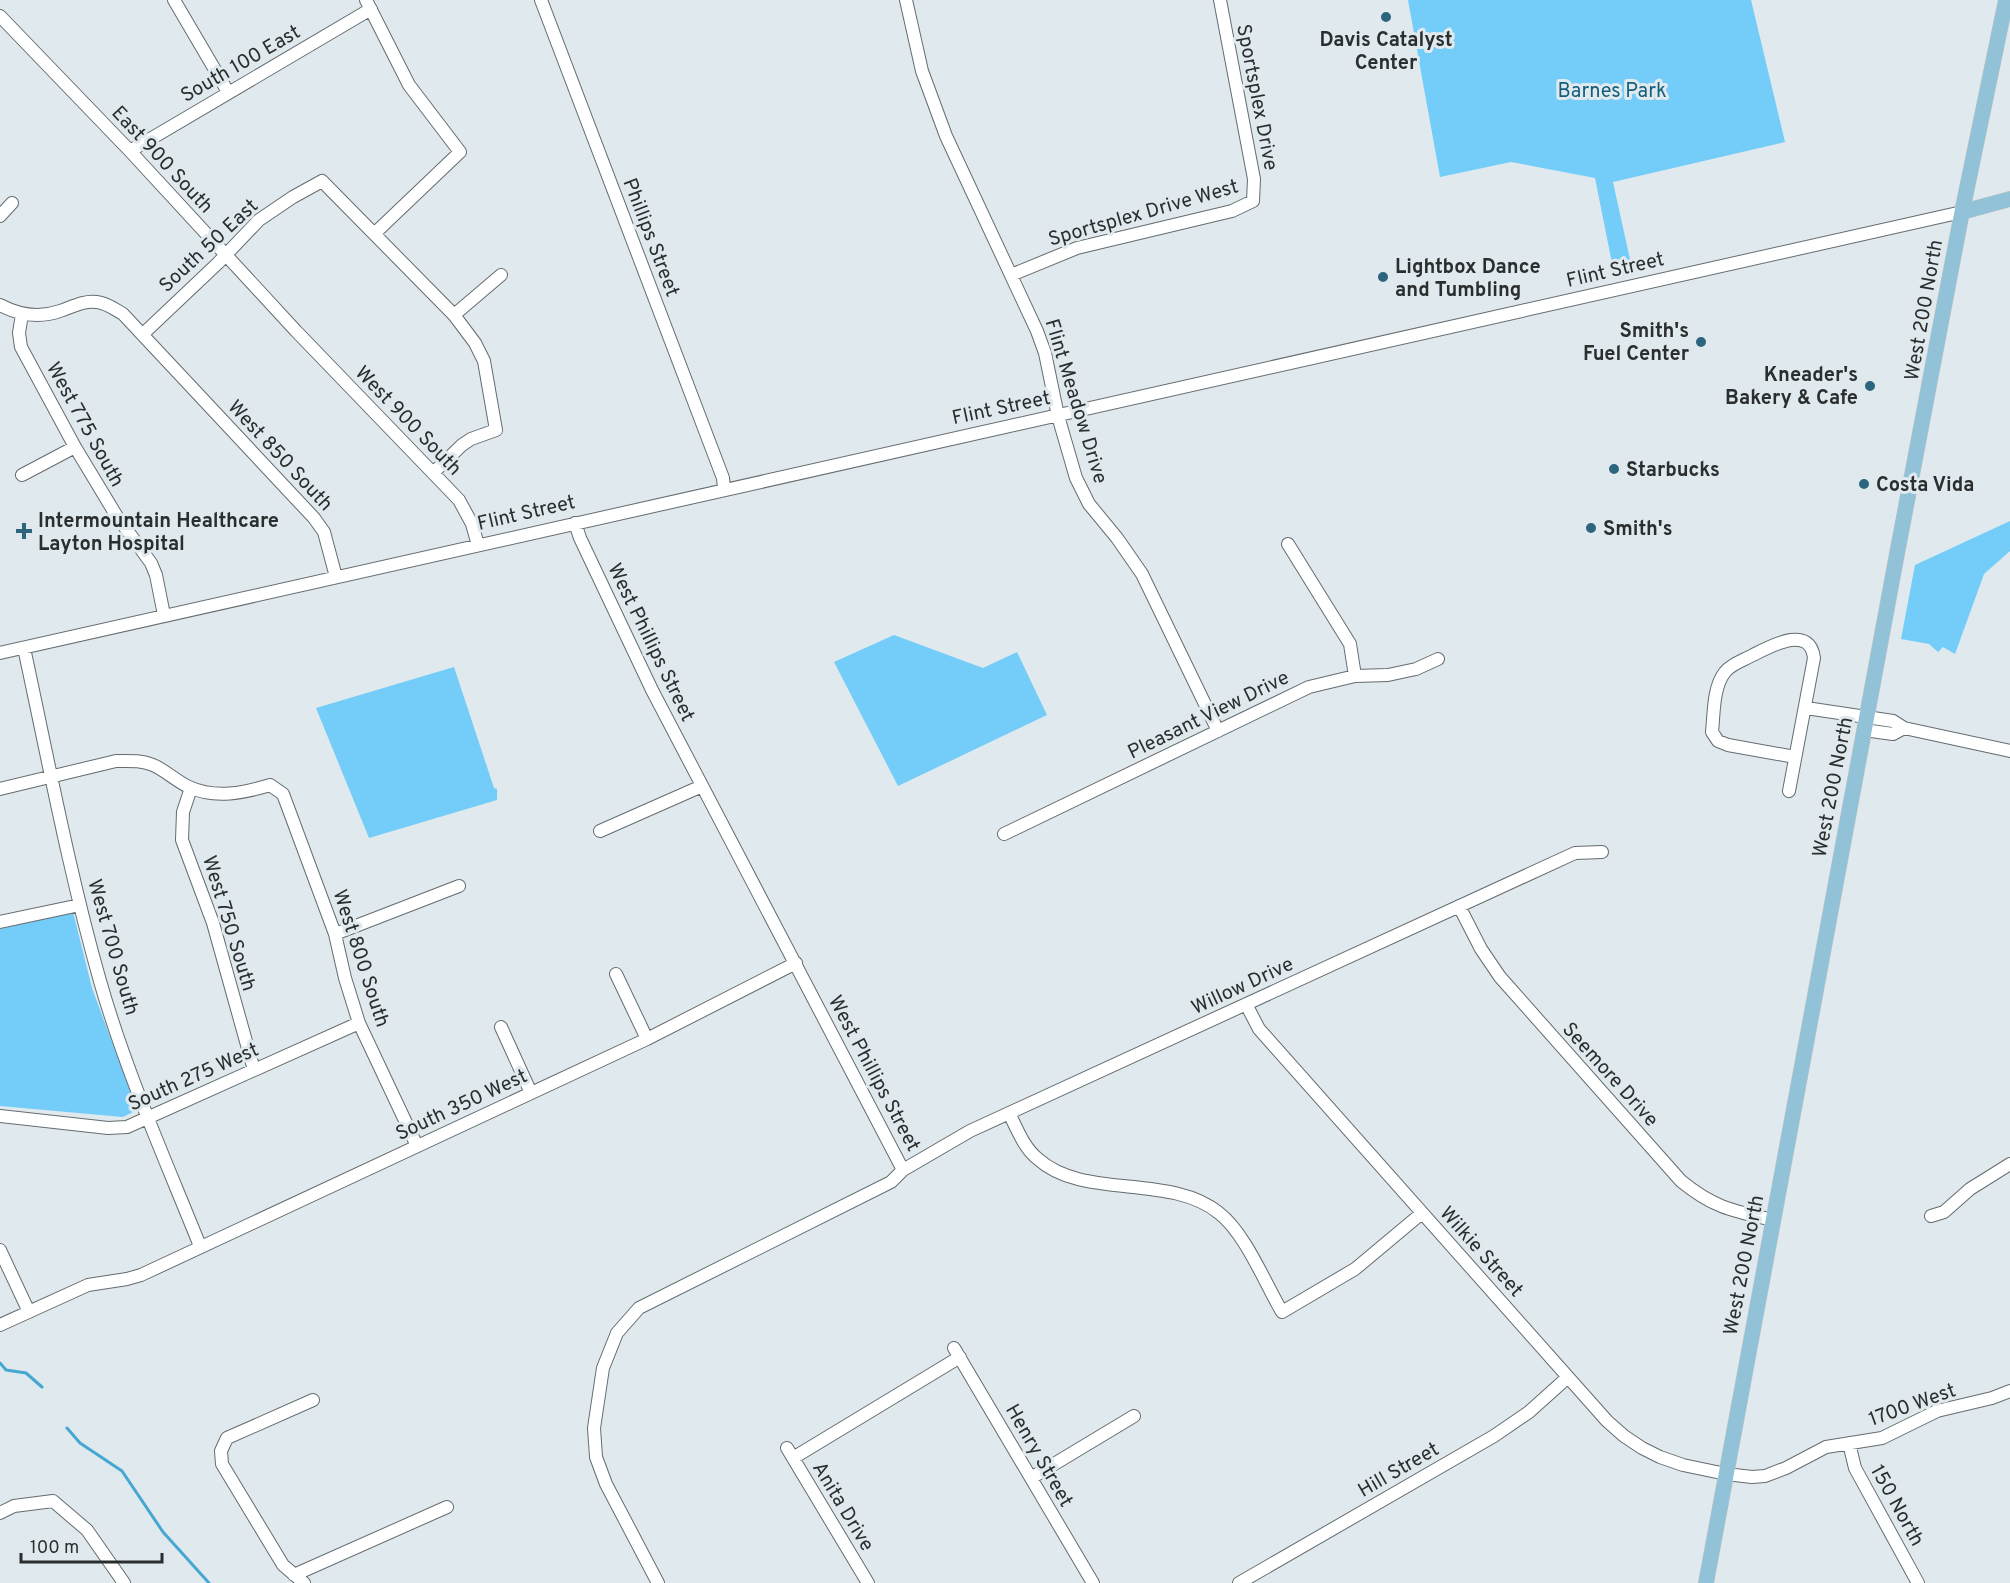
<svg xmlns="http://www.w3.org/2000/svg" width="2010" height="1583" viewBox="0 0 2010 1583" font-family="Overpass,sans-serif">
<rect width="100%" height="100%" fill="#e0e9ed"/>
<path fill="#74cdf8" d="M1408,0H1751L1785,142L1613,182L1633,273L1615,278L1595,178L1511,162L1440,177Z
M2010,521V551L1984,574L1955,654L1943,647L1938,652L1929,644L1901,639L1915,565Z
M894,635L983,668L1017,652L1047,715L898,786L834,662Z
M454,667L494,788L497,789V800L369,838L316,708Z
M73,912L92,988L137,1110L123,1117L0,1106V929Z"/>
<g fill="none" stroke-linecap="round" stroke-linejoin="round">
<path stroke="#45a7d2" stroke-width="3" d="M0,1363L6,1370L26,1373L42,1387
M67,1428L80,1443L122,1471L163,1532L209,1583"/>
<defs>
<path id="minor" d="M174,0L228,92
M366,0L409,85L460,152L374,234
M541,0L723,478L724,489
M906,0L922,71L946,136L1037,331L1045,353L1058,416L1076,478L1089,504L1117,538L1142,574L1218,731
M0,16L130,151L296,331L459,500L472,524L478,545
M130,151L371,9
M0,216L12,203
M1011,275L1077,248L1232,211L1253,201L1254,179L1220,0
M0,305C19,315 40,318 60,311C72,307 84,300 97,302C107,303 114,309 123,314L314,518L324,532L336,577
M22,314L19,333L21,347L75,447L116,515L151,563L156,575L164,615
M454,315L501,275
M143,334L218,263L259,220L293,197L322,181L454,315L475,343L484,361L496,430L471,439L462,445L433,473
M22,475L75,447
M575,523L580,538L652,690L903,1170
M1288,544L1350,644L1355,676
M24,648C48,759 69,872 100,981C126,1072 165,1159 200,1246
M0,653L1962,212
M1806,708L1893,721L1904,728L2010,751
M1864,730L1893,734L1904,728
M191,788L183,812L182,840L213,923L254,1070
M0,789L116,761C129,761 141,760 153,765C165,770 176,781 189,787C215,799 244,793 270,785L283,794L335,934L345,978L359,1023L417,1146
M1789,791L1814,658C1810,624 1771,646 1753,655C1744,660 1731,664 1725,672C1713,687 1714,713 1712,732L1718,741L1728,745L1795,757
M600,831L702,786
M1004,834L1309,687L1355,676L1388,675L1416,669L1438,659
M1459,906L1481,949L1500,977L1681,1181C1714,1208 1733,1211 1773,1220
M0,922L80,905
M335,934L459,886
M616,974L647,1039
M1246,1004L1259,1029L1607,1421L1624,1436L1642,1448L1660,1457L1683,1465L1726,1474L1752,1477L1765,1476L1786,1468L1826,1447L1882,1438L1937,1411L1992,1398L2010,1391
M501,1027L531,1093
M1009,1113C1017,1129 1024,1148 1038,1159C1083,1200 1170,1173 1219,1213C1245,1233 1265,1283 1282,1312L1355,1269L1422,1213
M0,1116L108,1128L127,1127L359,1023
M1931,1216L1944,1212L1970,1189L2010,1164
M0,1250L29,1312
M0,1325L88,1285L127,1279L141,1275L647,1039L796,963
M954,1348L1093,1583
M1849,1443L1855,1468L1918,1583
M787,1448L868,1583
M793,1458L960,1357
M1031,1478L1134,1416
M0,1513L14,1506L53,1501L87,1530L124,1583
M294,1575L447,1507
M304,1583L283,1565L222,1464L221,1451L227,1438L313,1400
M658,1583L606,1484L596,1457L594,1428L603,1368L617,1333L639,1308L891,1182L903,1170L970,1131L1575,853L1602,852
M1239,1583L1494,1436L1529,1412L1568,1377"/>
<path id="major" d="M1962,212L2010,199
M1706,1583L1896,559L1962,212L2006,0"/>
</defs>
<use href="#minor" stroke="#646c70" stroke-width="14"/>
<use href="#major" stroke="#c3c4c5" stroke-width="16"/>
<use href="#minor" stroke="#fff" stroke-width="12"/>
<use href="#major" stroke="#92c2d8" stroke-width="15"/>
</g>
<g fill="#2d657f" stroke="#e0e9ed" stroke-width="2">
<circle cx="1386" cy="17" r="6"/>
<circle cx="1383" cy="277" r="6"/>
<circle cx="1701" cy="342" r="6"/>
<circle cx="1870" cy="386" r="6"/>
<circle cx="1614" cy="469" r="6"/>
<circle cx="1864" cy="484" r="6"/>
<circle cx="1591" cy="528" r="6"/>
<path d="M21 522h6v6h6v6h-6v6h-6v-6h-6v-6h6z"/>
</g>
<g text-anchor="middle" stroke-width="6" stroke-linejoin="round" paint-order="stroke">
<g font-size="20" font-weight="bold" fill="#2a2e2f" stroke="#e0e9ed" text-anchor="start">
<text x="1386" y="46" text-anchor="middle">Davis Catalyst<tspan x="1386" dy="23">Center</tspan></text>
<text x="1395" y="273">Lightbox Dance<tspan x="1395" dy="23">and Tumbling</tspan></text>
<text x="1689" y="337" text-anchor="end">Smith's<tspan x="1689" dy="23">Fuel Center</tspan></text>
<text x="1858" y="381" text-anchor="end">Kneader's<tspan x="1858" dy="23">Bakery &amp; Cafe</tspan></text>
<text x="1626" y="476">Starbucks</text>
<text x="1876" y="491">Costa Vida</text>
<text x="38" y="527">Intermountain Healthcare<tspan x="38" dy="23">Layton Hospital</tspan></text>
<text x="1603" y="535">Smith's</text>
</g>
<g font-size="20" fill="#2a2e2f" stroke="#e0e9ed">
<text transform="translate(240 63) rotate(-30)" y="7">South 100 East</text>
<text transform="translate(1258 97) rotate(79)" y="7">Sportsplex Drive</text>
<text transform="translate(163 159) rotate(47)" y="7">East 900 South</text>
<text transform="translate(1143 212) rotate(-16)" y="7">Sportsplex Drive West</text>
<text transform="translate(652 237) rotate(69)" y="7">Phillips Street</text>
<text transform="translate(208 245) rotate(-43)" y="7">South 50 East</text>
<text transform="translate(1615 269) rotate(-13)" y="7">Flint Street</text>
<text transform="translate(1923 310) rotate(-80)" y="7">West 200 North</text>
<text transform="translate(1077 401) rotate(73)" y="7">Flint Meadow Drive</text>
<text transform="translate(1001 407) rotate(-12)" y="7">Flint Street</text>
<text transform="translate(409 420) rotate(46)" y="7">West 900 South</text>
<text transform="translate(86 424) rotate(61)" y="7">West 775 South</text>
<text transform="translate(281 455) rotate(47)" y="7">West 850 South</text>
<text transform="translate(526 512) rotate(-13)" y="7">Flint Street</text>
<text transform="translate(652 642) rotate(64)" y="7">West Phillips Street</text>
<text transform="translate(1208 714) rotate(-26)" y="7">Pleasant View Drive</text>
<text transform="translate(1832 787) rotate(-79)" y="7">West 200 North</text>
<text transform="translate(230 923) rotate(73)" y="7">West 750 South</text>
<text transform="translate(114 947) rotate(74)" y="7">West 700 South</text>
<text transform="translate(362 958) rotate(72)" y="7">West 800 South</text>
<text transform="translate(1242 985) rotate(-25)" y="7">Willow Drive</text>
<text transform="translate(875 1073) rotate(62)" y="7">West Phillips Street</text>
<text transform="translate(1611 1074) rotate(48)" y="7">Seemore Drive</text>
<text transform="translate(193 1076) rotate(-24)" y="7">South 275 West</text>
<text transform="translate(461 1104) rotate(-25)" y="7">South 350 West</text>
<text transform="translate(1482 1251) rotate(48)" y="7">Wilkie Street</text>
<text transform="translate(1743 1265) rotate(-79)" y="7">West 200 North</text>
<text transform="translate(1912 1404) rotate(-20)" y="7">1700 West</text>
<text transform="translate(1040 1455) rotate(60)" y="7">Henry Street</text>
<text transform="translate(1398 1469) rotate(-30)" y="7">Hill Street</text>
<text transform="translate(1898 1505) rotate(61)" y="7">150 North</text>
<text transform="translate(844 1506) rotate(59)" y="7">Anita Drive</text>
</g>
<g font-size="20" fill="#125e7c" stroke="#e0e9ed">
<text x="1612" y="97">Barnes Park</text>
</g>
</g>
<path d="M21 1553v9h141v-9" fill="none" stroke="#2a2e2f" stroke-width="3"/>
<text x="30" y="1553" font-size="18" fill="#2a2e2f" stroke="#e0e9ed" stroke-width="4.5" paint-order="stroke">100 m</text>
</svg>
